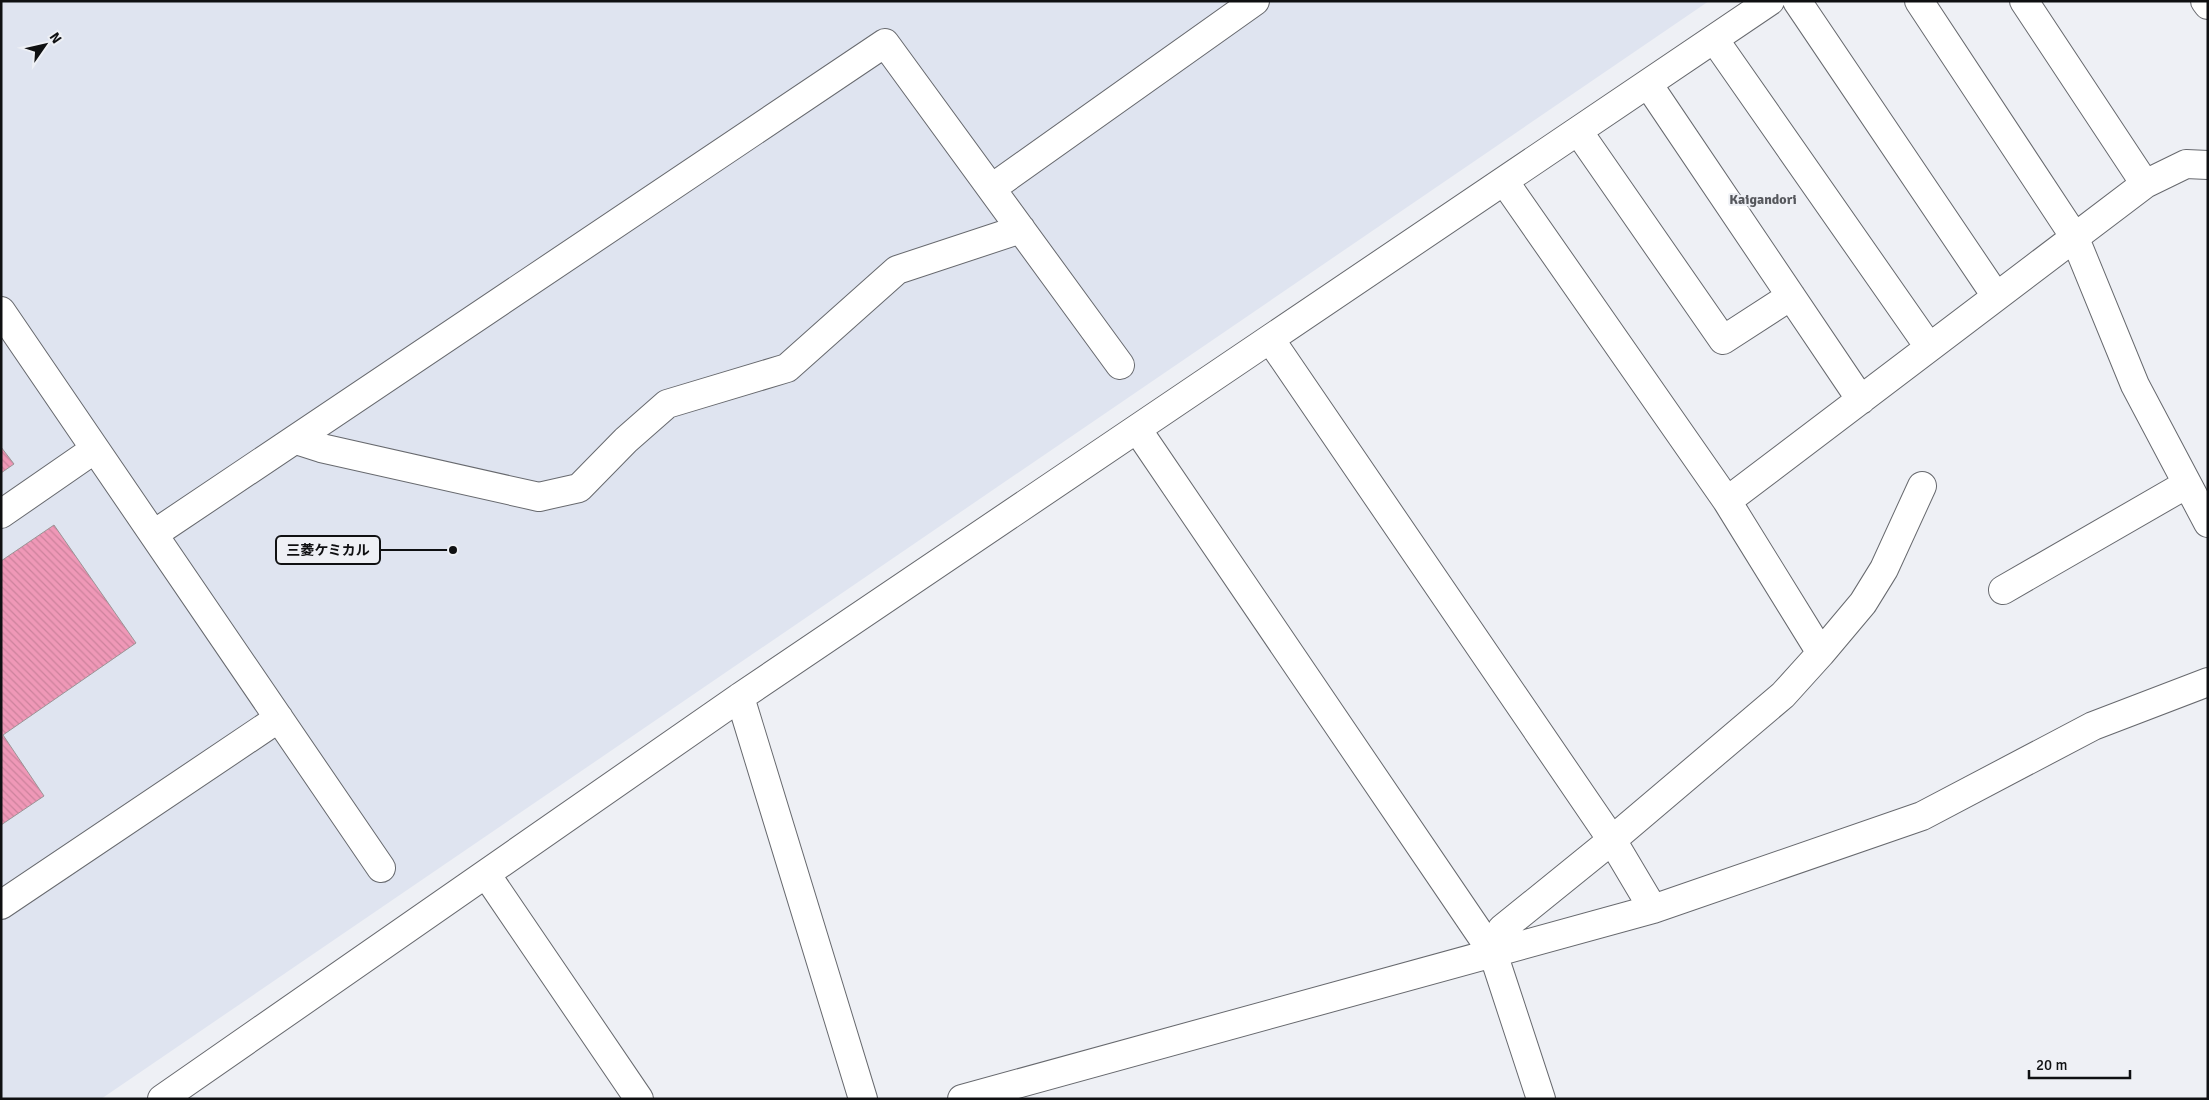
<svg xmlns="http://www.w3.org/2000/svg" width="2209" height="1100" viewBox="0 0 2209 1100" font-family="Signika,'Noto Sans JP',sans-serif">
<defs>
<pattern id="building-back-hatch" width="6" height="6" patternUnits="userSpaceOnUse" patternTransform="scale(1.25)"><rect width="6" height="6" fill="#ef98b7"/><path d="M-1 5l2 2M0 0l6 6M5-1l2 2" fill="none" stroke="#cc829c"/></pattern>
</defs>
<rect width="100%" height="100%" fill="#eef0f5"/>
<path fill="#dfe4f0" d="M1,1H1709L101,1099H1Z"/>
<path fill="url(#building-back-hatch)" stroke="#9b9496" d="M1,447L14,464L1,473Z
M54,525L136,643L3,735L44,796L1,825V561Z"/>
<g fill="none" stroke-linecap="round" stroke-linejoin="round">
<defs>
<path id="minor" d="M1797,1L1996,296
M1919,1L2074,236L2135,385L2208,523
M2024,1L2145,184
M2205,1L2208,5
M1714,39L1929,347
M1648,84L1861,400
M1578,131L1723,340L1791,296
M1504,181L1727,501L2145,184L2186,164L2208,165
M992,188L1255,1
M1,311L381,868
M1270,339L1612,840L1783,695L1821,653
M1137,429L1493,953L1541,1099
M296,440L321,448L539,497L579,488L626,440L667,404L787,368L897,270L1021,229
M1727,501L1821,653L1863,603L1884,569L1922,486
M1,514L95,449
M154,534L885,43L1120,365
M2003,590L2187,484
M740,697L863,1099
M486,874L639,1099
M1,905L279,718
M1493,953L1502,929L1612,840L1653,909
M162,1099L740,697L1770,1
M962,1099L1653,909L1922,816L2093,726L2208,682"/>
</defs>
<use href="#minor" stroke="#67696e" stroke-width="30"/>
<use href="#minor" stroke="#fff" stroke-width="28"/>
</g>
<g text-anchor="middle" stroke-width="4" stroke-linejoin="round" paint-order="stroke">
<g font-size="14" font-weight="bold" fill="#55575c" stroke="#eef0f5">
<text x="1763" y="204">Kaigandori</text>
</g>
</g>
<path fill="none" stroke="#0f1012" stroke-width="2" d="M453 550L380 550"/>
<circle fill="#0f1012" stroke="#eef0f5" stroke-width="2" cx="453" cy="550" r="5"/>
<rect fill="#eef0f5" stroke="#0f1012" stroke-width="2" x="276" y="536" width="104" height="28" rx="5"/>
<g font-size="14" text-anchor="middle" font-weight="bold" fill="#0f1012">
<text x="328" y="555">三菱ケミカル</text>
</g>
<rect width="2209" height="1100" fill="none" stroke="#0f1012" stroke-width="5"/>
<g transform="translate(45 45) rotate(56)" stroke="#eef0f5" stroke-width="4" paint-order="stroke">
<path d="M0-4L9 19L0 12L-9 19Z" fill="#0f1012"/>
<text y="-8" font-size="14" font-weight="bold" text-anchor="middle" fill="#0f1012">N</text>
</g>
<path d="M2029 1070v8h101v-8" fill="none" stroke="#0f1012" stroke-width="2.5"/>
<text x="2036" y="1070" font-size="15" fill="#0f1012" stroke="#eef0f5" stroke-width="4" paint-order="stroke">20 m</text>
</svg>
